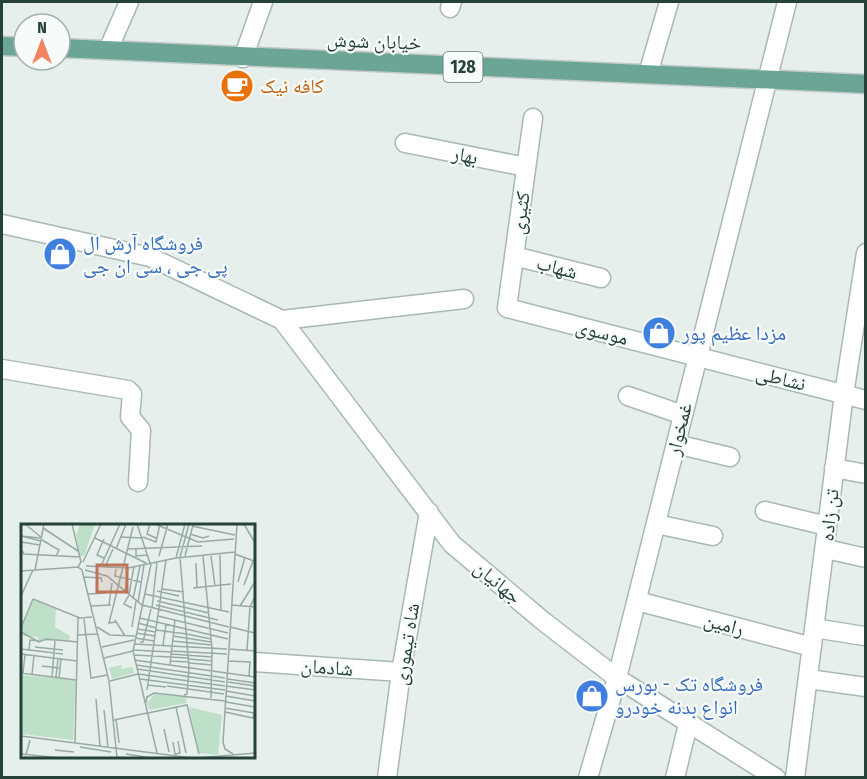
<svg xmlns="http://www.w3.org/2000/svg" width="867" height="779" viewBox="0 0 867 779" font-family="'Fira Sans Condensed','Noto Naskh Arabic',sans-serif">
<rect width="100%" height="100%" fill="#e6efeb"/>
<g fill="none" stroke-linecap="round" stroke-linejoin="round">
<defs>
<path id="street" d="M450,8L452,2
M243,58L263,2
M648,74L669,2
M533,118L507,308L866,400
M405,143L526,167
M2,224L150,257L282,320L452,544L543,621L617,678L776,778
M514,256L601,278
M282,320L464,299
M2,369L128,390L132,394L130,417L141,430L138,482
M628,396L683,415
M676,444L730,457
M834,468L866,474
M765,511L827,526
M656,524L713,536
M826,549L866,558
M637,601L812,647
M814,628L864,636
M254,662L401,672
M808,679L866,687
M387,778L401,672L429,512
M588,778L617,678L787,2
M675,778L688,724
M795,778L844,394L866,253"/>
<path id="secondary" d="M108,50L129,2"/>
<path id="primary" d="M2,46L24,47
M60,48L866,84"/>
</defs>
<use href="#street" stroke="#a8b8b2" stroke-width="21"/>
<use href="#secondary" stroke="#a4bbb3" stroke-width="21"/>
<use href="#primary" stroke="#c2cac8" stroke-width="21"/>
<use href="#street" stroke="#fff" stroke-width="18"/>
<use href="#secondary" stroke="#fff" stroke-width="18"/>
<use href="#primary" stroke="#6aa596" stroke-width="18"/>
</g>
<defs>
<symbol id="cafe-disc" viewBox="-11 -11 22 22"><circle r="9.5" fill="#e8710a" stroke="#f7fbf9"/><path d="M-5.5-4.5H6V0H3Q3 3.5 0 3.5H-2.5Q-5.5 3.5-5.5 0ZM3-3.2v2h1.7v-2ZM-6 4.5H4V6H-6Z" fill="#fff"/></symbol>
<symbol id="shop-disc" viewBox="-11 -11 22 22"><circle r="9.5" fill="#3f7fe0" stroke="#f7fbf9"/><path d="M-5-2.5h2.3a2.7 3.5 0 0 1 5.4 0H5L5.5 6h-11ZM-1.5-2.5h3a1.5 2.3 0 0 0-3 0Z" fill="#fff"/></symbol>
</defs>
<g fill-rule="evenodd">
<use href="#cafe-disc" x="218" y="67" width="38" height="38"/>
<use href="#shop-disc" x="41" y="235" width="38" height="38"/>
<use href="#shop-disc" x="640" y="314" width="38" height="38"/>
<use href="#shop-disc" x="573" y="677" width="38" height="38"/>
</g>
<g text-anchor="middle" stroke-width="4.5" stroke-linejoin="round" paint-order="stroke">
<rect fill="#f7fbf9" stroke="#637a73" stroke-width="1.5" x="443.5" y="52" width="39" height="30" rx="4.5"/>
<g font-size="18" font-weight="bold" fill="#24423a">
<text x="463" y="73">128</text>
</g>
<g font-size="20" fill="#24423a" stroke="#f7fbf9">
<text transform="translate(374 41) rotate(2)" y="7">خیابان شوش</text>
<text transform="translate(465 155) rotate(11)" y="7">بهار</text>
<text transform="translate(520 213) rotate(-82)" y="7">کثیری</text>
<text transform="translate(557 267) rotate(15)" y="7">شهاب</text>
<text transform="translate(602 332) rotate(14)" y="7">موسوی</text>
<text transform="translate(781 378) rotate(14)" y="7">نشاطی</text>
<text transform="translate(679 429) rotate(-76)" y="7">غمخوار</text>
<text transform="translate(829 515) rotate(-84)" y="7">تن زاده</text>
<text transform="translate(498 582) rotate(40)" y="7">جهانیان</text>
<text transform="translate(724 624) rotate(15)" y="7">رامین</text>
<text transform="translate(406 644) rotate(-81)" y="7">شاه تیموری</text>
<text transform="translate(327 667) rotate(4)" y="7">شادمان</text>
</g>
<g font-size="20" fill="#c56008" stroke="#f7fbf9" text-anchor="start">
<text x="260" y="93">کافه نیک</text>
</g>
<g font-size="20" fill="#366cbe" stroke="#f7fbf9" text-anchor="start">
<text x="83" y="250">فروشگاه آرش ال<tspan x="83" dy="23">پی جی ، سی ان جی</tspan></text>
<text x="682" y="340">مزدا عظیم پور</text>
<text x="615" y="691">فروشگاه تک - بورس<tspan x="615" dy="23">انواع بدنه خودرو</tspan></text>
</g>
</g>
<g transform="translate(21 524)">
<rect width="234" height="234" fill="#e6efeb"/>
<path d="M59,0H74L63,32H59L55,11ZM12,76L35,85L34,103L49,112L48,117H18L17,113L3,112L1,104ZM101,141L100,145L112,143L113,149L91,155L88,144ZM0,151L55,156L52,216L0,210ZM133,170L166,173L165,179L129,186L126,180ZM168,183L201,191L197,231L178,229Z" fill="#bfe0c8"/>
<path fill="none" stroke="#98aaa4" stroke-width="1.5" d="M4,0L21,14M51,0L60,38L57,43L61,46L88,157L96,234M116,0L129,39M129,0L126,10L135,14M134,0L177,18L213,15M223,0L234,19M171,2L214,11M22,4L57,27M169,10L182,14L188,12M0,12L20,17M0,12L19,14M99,13L122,14M122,13L135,18L139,0M74,14L125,39M83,15L76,31L83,34M21,16L38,26L35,32M0,18L19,21M0,25L3,30L59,33M95,25L105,0M107,25L181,22M115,25V32L127,31M214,30L233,37M199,31L200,86M138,32L147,0M164,32L172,1M182,32L191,124L190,174M190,32L194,62M155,34L164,0M62,38L80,0M175,39L176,64M130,40L112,127L136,229M65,42L107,44L155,34L214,28M80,42L99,0M84,43L92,25M95,45L94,52L120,58M14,46L23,0M64,46L86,52L121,81L208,103M0,47L57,43M63,53L80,54L81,58M217,58L224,33M223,61L232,37M172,64L210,60M141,65L163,68M136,67L158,72M104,68L107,44M67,70L85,69M124,70L208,88M0,72L12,46M12,75L59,94L71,93M112,75L119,42M136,77L188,89M117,79L123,41M88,81L91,59M135,81L197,96M210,81L234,83M70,82L90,81M219,82L234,58M111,84L103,80L108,71L113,42M131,84L136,38M137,92L207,109M119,94L207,115M63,95L70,154L86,151M94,96L104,112M95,98L88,99L112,3M117,99L135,104M76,103L89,111L114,112M111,103L115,77M209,103L234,109M0,104L12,75M117,105L135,108M135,106L166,110M0,108L18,118L25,115L57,118M115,109L134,112M166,110L190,115M57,111L76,110M152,112L190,118M114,114L133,117M151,117L191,121M119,118H122L130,85M113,120L206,125M142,121L145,100M14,123L42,126M81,123L113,116M0,125L42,130M208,125L234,127M112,126L150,128M226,126L229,83L234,72M8,127L9,116L18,117M150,127L206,130M0,130L56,137M150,130L191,133M113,131L149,133M149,133L167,134M83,134L112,127M168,135L191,137M113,136L234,153M149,137L167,138M207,137L229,138L228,152M168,139L191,141M115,141L204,154M149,141L154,96M21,142L39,144M116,145L204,158M0,149L55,156M2,149L4,131M11,150L13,132M31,153L34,117M35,153L37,135M38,154L40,135M119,155L204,166M207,155L234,159M89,157L117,150L204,162M207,158L234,162M126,161L145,163M146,162L203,170M205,162L234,166M126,166L145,36M205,167L234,172M163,171L166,170L168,144L159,33L168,0M205,172L234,177M75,175L79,222M205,178L234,183M125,179L126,173L133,169L204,177M155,183L165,229M204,184L233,189M83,186L87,223M204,188L232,194L234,185M127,189L166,181L178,230M95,195L98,219M93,196L126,189M143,205L148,228M0,212L171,234M54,218L57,93M152,218L154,230L159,229L157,217M59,223L90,228M34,226L53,228M0,230L39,234M105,230L131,234M212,230L204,225L202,218L216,0M4,234L9,216M177,234L234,229"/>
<path fill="#c07456" fill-opacity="0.15" stroke="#c07456" stroke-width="3" d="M76,41H106V68H76Z"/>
<rect width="234" height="234" fill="none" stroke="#24423a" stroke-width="3"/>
</g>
<rect width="867" height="779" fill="none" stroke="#24423a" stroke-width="6"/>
<g transform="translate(42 42)"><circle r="28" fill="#f7fbf9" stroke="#a3b1ad" stroke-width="1.5"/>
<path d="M0-4.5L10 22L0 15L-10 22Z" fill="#f4845f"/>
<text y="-9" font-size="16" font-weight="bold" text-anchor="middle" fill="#24423a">N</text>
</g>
</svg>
